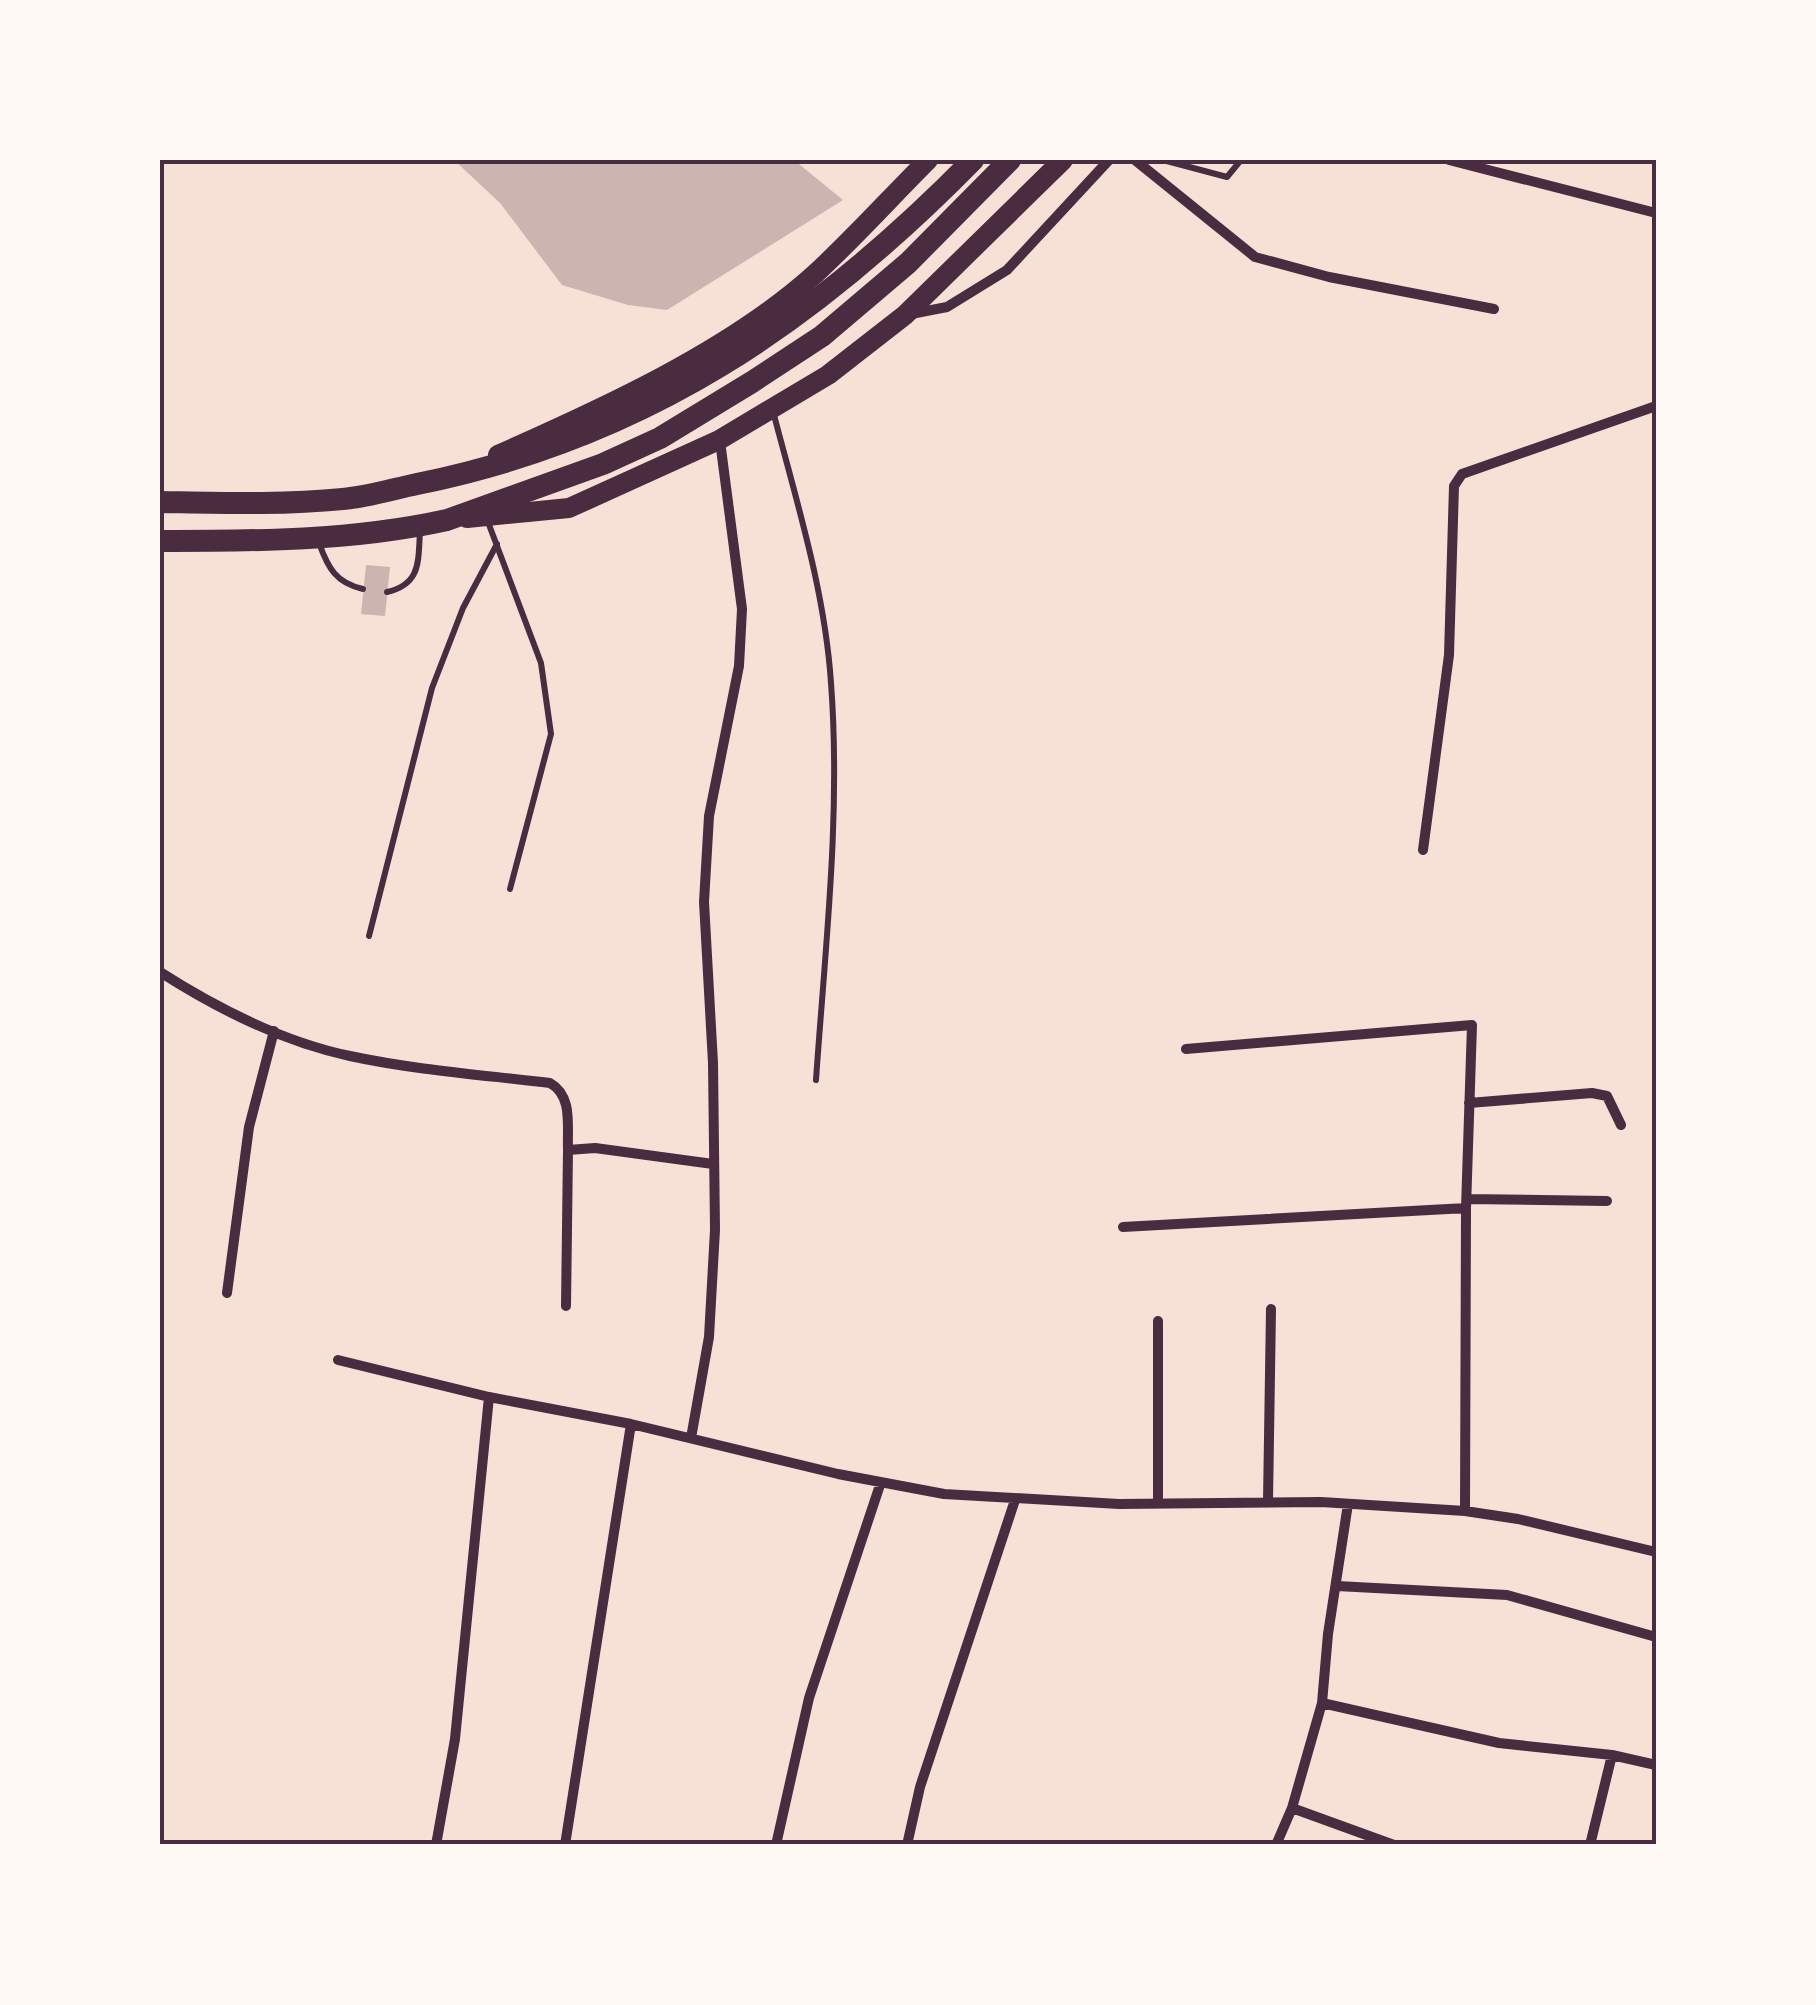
<svg xmlns="http://www.w3.org/2000/svg" width="1816" height="2005" viewBox="0 0 1816 2005" font-family="Manrope,sans-serif">
<rect width="100%" height="100%" fill="#f7e1d7"/>
<path fill="#ccb4b1" d="M454,160H794L843,200L667,310L628,305L562,285L500,203Z
M366,565L390,567L385,616L361,614Z"/>
<g fill="none" stroke-linecap="round" stroke-linejoin="round">
<path stroke="#4a2c40" stroke-width="6" d="M1163,160L1227,177L1241,160
M774,415C797,503 825,592 831,683C841,815 825,949 816,1080
M488,522L541,663L551,734L510,889
M319,543C328,568 336,583 363,589
M387,592C421,584 418,562 420,532
M369,936L432,688L463,608L497,544"/>
<path stroke="#4a2c40" stroke-width="10" d="M1135,160L1255,257L1329,277L1494,309
M1449,160L1656,213
M911,314L947,307L1007,270L1109,160
M1423,850L1449,655L1454,486L1462,474L1656,406
M160,972C218,1009 283,1042 350,1056C415,1070 484,1075 550,1083C573,1096 567,1125 568,1150L595,1148L713,1164
M1186,1049L1472,1025L1466,1208L1465,1511
M1469,1103L1592,1093L1607,1096L1621,1125
M1467,1199L1607,1201
M1123,1227L1466,1208
M227,1293L249,1127L274,1031
M566,1306L568,1150
M338,1360L489,1397L631,1424L838,1474L944,1494L1119,1504L1321,1502L1465,1511L1518,1519L1656,1552
M691,1438L709,1337L715,1230L713,1063L704,902L709,816L739,666L742,609L720,441
M1268,1501L1271,1309
M1158,1504V1321
M1337,1586L1507,1595L1656,1637
M1322,1703L1499,1743L1612,1755L1656,1765
M1292,1808L1394,1845
M436,1845L455,1739L489,1397
M565,1845L631,1424
M776,1845L809,1698L881,1482
M907,1845L920,1787L1015,1500
M1276,1845L1292,1808L1322,1703L1328,1634L1348,1504
M1590,1845L1612,1755"/>
<path stroke="#4a2c40" stroke-width="20" d="M498,455C602,409 730,351 815,274C854,238 890,198 928,160
M467,518L569,508L719,440L828,375L905,315L1063,160"/>
<path stroke="#4a2c40" stroke-width="22" d="M160,502C221,503 282,505 343,499C367,497 393,489 417,484C645,438 813,323 973,160
M160,541C256,541 352,541 447,520L603,464L660,438L752,382L822,336L908,263L1010,160"/>
</g>
<rect width="1816" height="2005" fill="none" stroke="#fffaf5" stroke-width="325"/>
<rect x="162" y="162" width="1492" height="1680" fill="none" stroke="#4a2c40" stroke-width="4"/>
</svg>
